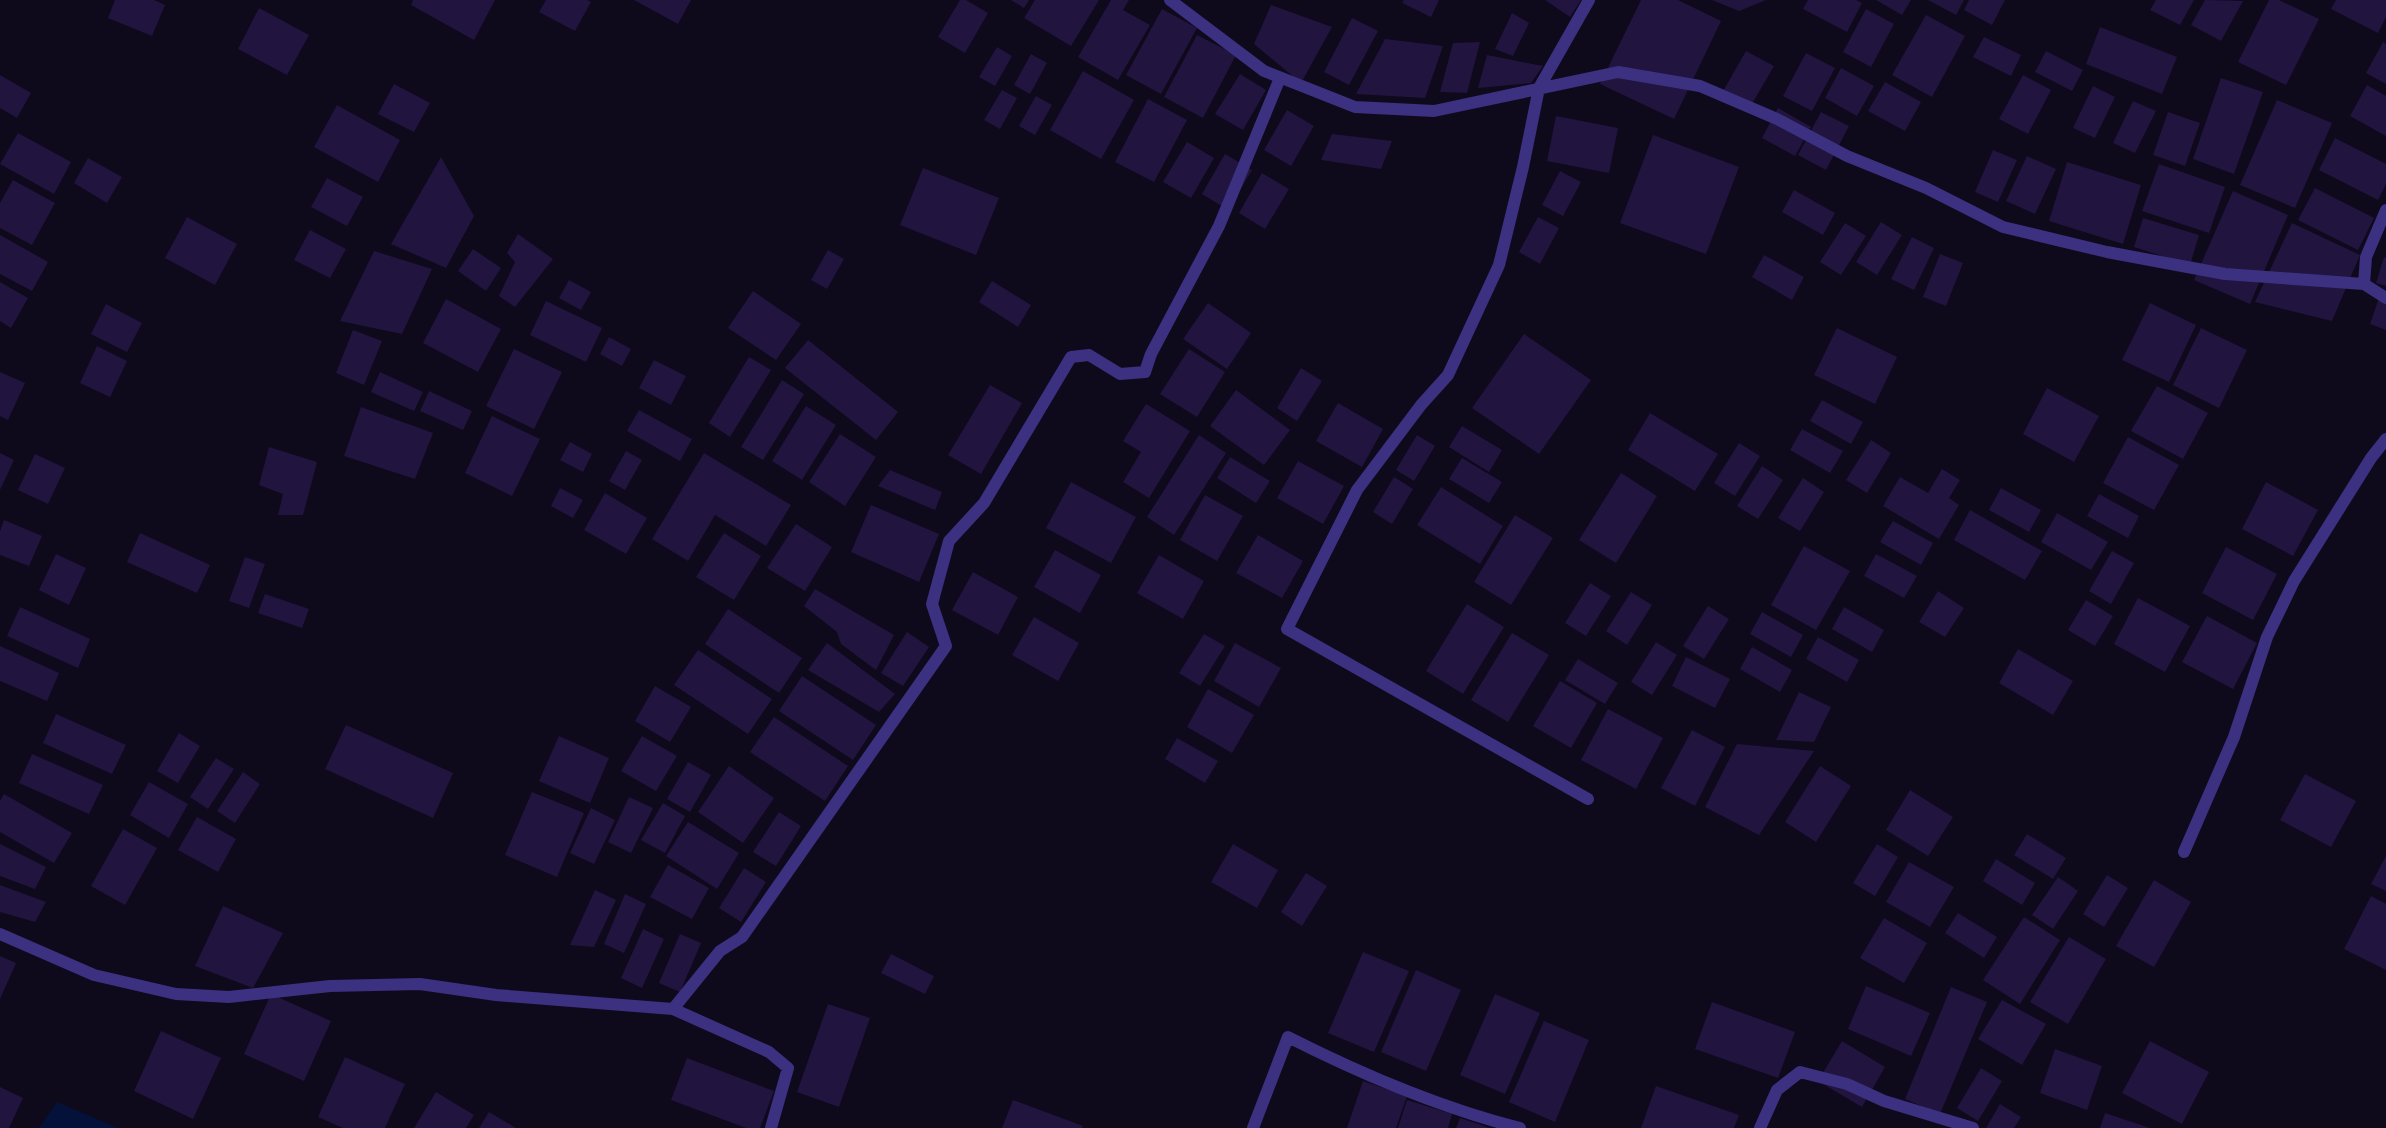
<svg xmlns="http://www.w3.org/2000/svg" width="2386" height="1128" viewBox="0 0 2386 1128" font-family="'Varela Round',sans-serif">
<rect width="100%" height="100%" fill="#0f091c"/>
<path fill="#04123a" d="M57,1102L118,1128H39Z"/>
<path fill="#21143f" d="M115,0H154L165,5L152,36L108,18Z
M413,0H495L474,40L411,5Z
M546,0H587L591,2L575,31L539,12Z
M634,0H691L678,24Z
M960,0H966L988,13L965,53L938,37Z
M1011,0H1029L1024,8Z
M1035,0H1099L1071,46L1024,18Z
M1111,0H1129L1123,10L1150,25L1118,80L1078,57Z
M1404,0H1439L1431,17L1402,3Z
M1545,0H1581L1570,17Z
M1641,0H1678L1721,21L1674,119L1600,84Z
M1712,0H1766L1739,11Z
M1808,0H1856L1862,3L1847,32L1803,9Z
M1876,0H1911L1902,15Z
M1928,0H1964L1956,15Z
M1969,0H2005L1992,25L1964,10Z
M2156,0H2194L2180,25L2150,10Z
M2205,0L2243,1L2221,41L2191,25Z
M2269,0H2279L2319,19L2286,85L2238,62Z
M2336,0H2386V17L2378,33L2331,9Z
M1271,5L1332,27L1301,83L1254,44Z
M259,8L309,35L287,75L238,49Z
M1162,9L1197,28L1161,94L1126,75Z
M1866,9L1894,24L1871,67L1843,52Z
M1512,13L1529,23L1513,56L1495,49Z
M1926,15L1965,36L1932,97L1892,75Z
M1352,18L1378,31L1349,85L1324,72Z
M2100,27L2177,57L2162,94L2086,64Z
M1197,35L1236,55L1203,118L1164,97Z
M1984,37L2021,55L2011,76L1973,57Z
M1385,39L1443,46L1425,98L1356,94Z
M1480,42L1467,93L1440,92L1453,43Z
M2383,42L2386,44V84L2366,73Z
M997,47L1012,56L995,86L979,77Z
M1746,51L1774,66L1749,109L1722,93Z
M2046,51L2083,70L2072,91L2035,72Z
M1806,53L1835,68L1812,111L1783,96Z
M1031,54L1047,63L1030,94L1014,85Z
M1487,55L1543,66L1531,83L1478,88Z
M1841,68L1874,86L1857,116L1825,98Z
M1083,71L1134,100L1101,159L1050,130Z
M1240,74L1266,90L1243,130L1215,114Z
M0,75L31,93L17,118L0,108Z
M2023,75L2051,90L2028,134L1999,119Z
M2221,78L2263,92L2234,174L2193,159Z
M1885,82L1921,102L1905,131L1868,111Z
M394,84L430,103L414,132L378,114Z
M2367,85L2386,96V136L2350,116Z
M2093,86L2115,97L2095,138L2073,128Z
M1002,90L1017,98L1000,129L984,120Z
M1036,96L1052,105L1035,135L1019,126Z
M1148,99L1187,120L1154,182L1115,162Z
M2277,100L2332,123L2295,208L2240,185Z
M2133,101L2156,111L2135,153L2113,143Z
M337,105L400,140L378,182L314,147Z
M1778,108L1811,127L1795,156L1762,138Z
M1287,110L1314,126L1291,166L1264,150Z
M1821,112L1849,126L1826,170L1798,155Z
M2168,112L2200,123L2185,166L2153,155Z
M1556,116L1618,128L1609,173L1547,161Z
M18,133L71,162L54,194L0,164Z
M1332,134L1392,141L1381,169L1321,160Z
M1653,135L1739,167L1706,254L1620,223Z
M2335,138L2386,164V184L2378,200L2319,170Z
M1187,142L1214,158L1191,198L1163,182Z
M1993,150L2017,160L1998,202L1975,192Z
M1225,154L1252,170L1228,210L1202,194Z
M2027,156L2056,169L2035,214L2006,201Z
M441,157L474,216L446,268L391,244Z
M88,158L122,177L107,203L74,183Z
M2067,162L2141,185L2123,244L2049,221Z
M2159,164L2225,187L2209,233L2142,211Z
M923,168L999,198L976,255L900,225Z
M1560,171L1581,182L1563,216L1542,205Z
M1262,173L1289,189L1265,229L1239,213Z
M327,178L363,197L347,226L311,207Z
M13,180L55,203L32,245L0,228V203Z
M2315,188L2374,218L2358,250L2298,220Z
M1794,190L1835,213L1823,235L1782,212Z
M2233,191L2288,215L2250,304L2194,280Z
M187,217L237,244L215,285L165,258Z
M1538,217L1559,228L1540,264L1519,252Z
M2143,218L2199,235L2190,265L2134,247Z
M1881,222L1902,235L1877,275L1856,262Z
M1845,223L1866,236L1841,275L1820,262Z
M2292,223L2360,255L2332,321L2255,302Z
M310,230L346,249L330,278L294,260Z
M518,234L553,259L515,307L499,296L515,262L507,253Z
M0,235L48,262L32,291L0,274Z
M1912,237L1934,248L1914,290L1891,279Z
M473,249L501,268L486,291L458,271Z
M828,250L844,259L827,289L811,280Z
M374,251L432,269L402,334L340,321Z
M1940,254L1963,263L1946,306L1923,297Z
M1764,255L1804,277L1792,300L1752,277Z
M2384,257L2386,258V286L2376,283Z
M569,280L591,292L581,310L559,298Z
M992,281L1031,305L1018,327L979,302Z
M0,282L28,298L11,328L0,321Z
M753,291L801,324L776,360L728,328Z
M2381,292L2386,293V330L2370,324Z
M446,299L501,329L478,372L423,343Z
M546,301L602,328L586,362L530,335Z
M1208,303L1251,333L1227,369L1183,339Z
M2150,303L2196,325L2169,382L2122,360Z
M106,304L142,323L127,352L91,334Z
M1837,328L1897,357L1875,404L1814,375Z
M2201,328L2247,350L2219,408L2173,385Z
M353,330L382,341L364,385L336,373Z
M1524,334L1591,380L1539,454L1472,408Z
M609,337L631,349L622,366L600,354Z
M808,340L898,412L876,440L785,368Z
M97,346L127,361L110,397L80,383Z
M514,349L562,372L534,429L486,406Z
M1189,349L1225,372L1197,417L1160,394Z
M749,357L771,370L730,437L709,423Z
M654,360L686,376L671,405L639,388Z
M1301,368L1322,381L1297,421L1277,408Z
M0,372L25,383L8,420L0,416Z
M380,372L423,392L414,411L371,392Z
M782,380L804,394L763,460L741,447Z
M990,385L1022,403L981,474L948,455Z
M2157,386L2208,413L2183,459L2131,431Z
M2047,388L2099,416L2074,462L2023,434Z
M1236,390L1290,430L1264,465L1210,426Z
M429,391L472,411L463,430L420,411Z
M1822,400L1863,422L1851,444L1810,421Z
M1338,403L1383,429L1362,467L1316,441Z
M1146,404L1190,431L1149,498L1123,482L1141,452L1123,441Z
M806,406L836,425L802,480L772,461Z
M361,407L433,433L415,479L344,456Z
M639,410L692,439L680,461L627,431Z
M1650,413L1718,454L1695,491L1628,450Z
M492,416L540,439L512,496L465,473Z
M1462,426L1502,450L1489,472L1449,447Z
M1802,429L1843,451L1830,473L1790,450Z
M840,434L876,457L845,506L809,482Z
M1199,435L1226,453L1174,535L1147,517Z
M1417,435L1435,446L1414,481L1396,470Z
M2128,437L2179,465L2154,510L2103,483Z
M1871,440L1891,453L1867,493L1846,480Z
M570,442L592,454L583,472L560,460Z
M1739,443L1760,456L1735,496L1714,483Z
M269,447L317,462L303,515H278L283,494L259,485Z
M626,451L642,460L625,490L609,481Z
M0,453L14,460L0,490Z
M704,453L791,505L766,546L715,515L688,561L652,539Z
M35,454L65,468L48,504L18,490Z
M1230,457L1270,481L1256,503L1217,478Z
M1462,458L1502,482L1489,503L1449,479Z
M1298,461L1344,486L1323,524L1277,498Z
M1762,466L1783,480L1758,519L1737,506Z
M1942,469L1960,480L1949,498L1959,505L1939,539L1883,506L1900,477L1928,493Z
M890,470L942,492L935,510L878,486Z
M1621,473L1657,496L1616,563L1579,540Z
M1394,477L1413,489L1392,524L1373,512Z
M1803,478L1824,492L1800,531L1778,518Z
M1071,482L1136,517L1111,563L1046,528Z
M2266,482L2318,510L2293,556L2242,529Z
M1441,487L1503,526L1480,564L1417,525Z
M560,488L583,500L573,518L551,506Z
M2001,488L2041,510L2029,532L1989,510Z
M605,493L647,518L626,554L584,530Z
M2099,494L2139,516L2128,538L2087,516Z
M1205,495L1243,516L1217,561L1180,540Z
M871,505L939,534L919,582L851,552Z
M1970,510L2042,551L2025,580L1954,540Z
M2057,513L2108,542L2091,570L2041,542Z
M1515,515L1553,538L1511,605L1474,582Z
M4,520L42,536L29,566L0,555V531Z
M1893,521L1933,543L1921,565L1880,542Z
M796,524L832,547L805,591L767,568Z
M140,533L210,565L197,593L127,562Z
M724,533L761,556L734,600L696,577Z
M1258,535L1303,561L1282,598L1236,573Z
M1804,546L1850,571L1816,630L1771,605Z
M2226,547L2277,574L2253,620L2202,593Z
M1055,550L1101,575L1080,613L1034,587Z
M2112,551L2134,563L2111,604L2089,591Z
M56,554L86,568L69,605L39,590Z
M1876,554L1917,576L1904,598L1864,576Z
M1159,555L1204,581L1183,619L1137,593Z
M245,557L265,564L249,608L229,601Z
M973,572L1018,597L998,635L952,610Z
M1590,583L1611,596L1586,636L1565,623Z
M815,589L894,635L876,670L841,644L837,632L804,606Z
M1938,591L1964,608L1945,637L1919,622Z
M1631,592L1652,605L1627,645L1606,631Z
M265,594L309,609L302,628L258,613Z
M2138,598L2190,626L2165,672L2114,644Z
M2086,600L2113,616L2095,646L2068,630Z
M1467,604L1504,627L1463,694L1426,671Z
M1708,606L1729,619L1704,659L1683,646Z
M20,607L90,639L78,668L7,636Z
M1844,607L1884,630L1872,652L1832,629Z
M728,609L802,658L779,693L705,644Z
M1762,612L1803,635L1791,657L1750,634Z
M2207,616L2257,643L2233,689L2182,662Z
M1034,617L1079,643L1058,681L1012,655Z
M907,632L929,647L903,686L881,673Z
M1512,633L1549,655L1508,722L1471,700Z
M1204,634L1225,646L1200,686L1179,673Z
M1818,637L1859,660L1847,682L1806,659Z
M1656,642L1677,655L1652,695L1631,682Z
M827,643L895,694L879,712L808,670Z
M1235,643L1281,668L1259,707L1214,681Z
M0,646L59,673L47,701L0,681Z
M1752,647L1792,670L1780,692L1740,669Z
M2018,649L2073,681L2053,715L1999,683Z
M698,650L772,699L748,734L674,685Z
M1686,657L1730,679L1715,708L1672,686Z
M1578,659L1618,683L1605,704L1565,680Z
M802,676L876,725L853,760L779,711Z
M1560,681L1597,703L1571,748L1533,726Z
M655,686L691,707L670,742L635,721Z
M1208,689L1254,715L1232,753L1187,727Z
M1799,692L1831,707L1814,742L1776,740Z
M1608,709L1663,738L1636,789L1581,760Z
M56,714L126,745L112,774L43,743Z
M774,717L848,766L825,801L750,752Z
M346,725L453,773L433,818L325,769Z
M1692,730L1725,747L1695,806L1661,788Z
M179,733L200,746L178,783L157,771Z
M559,736L609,758L590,803L539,781Z
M642,736L677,756L656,791L621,771Z
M1177,738L1218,761L1205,783L1165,759Z
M1737,744L1814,751L1759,835L1705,807Z
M32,754L103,785L89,814L19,783Z
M216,758L234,769L208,809L190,797Z
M688,762L711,775L690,812L667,799Z
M729,766L774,798L743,843L698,812Z
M1820,766L1851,786L1816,842L1785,822Z
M243,772L260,784L235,823L217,811Z
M2305,774L2356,801L2331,847L2280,820Z
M149,782L188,804L169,838L130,815Z
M1910,790L1953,817L1928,856L1886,830Z
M532,792L584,813L557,877L505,855Z
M4,794L72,833L54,863L0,832V801Z
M629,797L653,808L631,853L608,842Z
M663,803L685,816L665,853L641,840Z
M591,808L615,820L594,864L570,853Z
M779,812L801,826L776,866L753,852Z
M197,817L236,839L218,872L178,850Z
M688,822L739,853L717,889L666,856Z
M123,829L157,848L125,905L91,886Z
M2027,834L2066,858L2053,879L2014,855Z
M0,844L46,867L35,889L0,876Z
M1233,844L1278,870L1257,908L1211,882Z
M1877,844L1898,857L1875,896L1853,883Z
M2386,856V891L2371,884Z
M1996,859L2035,883L2022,905L1983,881Z
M1909,862L1954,887L1930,927L1886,902Z
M668,865L709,888L692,919L650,897Z
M744,868L766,882L741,922L719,908Z
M1306,873L1327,886L1302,926L1281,912Z
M2107,875L2128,888L2104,927L2083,914Z
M2058,877L2078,891L2053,929L2032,915Z
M2154,880L2191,902L2154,967L2116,946Z
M0,885L46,902L35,922L0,912Z
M595,890L616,900L594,947L570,945Z
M625,894L646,904L624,953L604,944Z
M2371,896L2386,904V970L2344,949Z
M223,906L283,933L253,988L195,966Z
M1958,913L1997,937L1984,958L1945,933Z
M2024,917L2060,940L2020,1004L1983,980Z
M1884,918L1927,943L1904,983L1860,958Z
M643,929L664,939L642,988L621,978Z
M680,934L701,943L680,992L659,983Z
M2069,937L2106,959L2068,1024L2030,1002Z
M1363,952L1409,971L1374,1052L1328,1033Z
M891,954L934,976L925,994L881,973Z
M0,956L16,963L0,999Z
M1416,970L1461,990L1426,1071L1381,1052Z
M1866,986L1930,1013L1911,1056L1848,1029Z
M1951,987L1987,1002L1940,1114L1905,1099Z
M271,994L331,1021L304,1081L244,1054Z
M1495,994L1540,1013L1505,1094L1460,1075Z
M2002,1000L2046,1024L2022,1065L1978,1039Z
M1712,1002L1795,1032L1778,1078L1695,1049Z
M828,1004L870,1018L839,1107L797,1092Z
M1544,1021L1589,1040L1555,1122L1509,1102Z
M161,1031L221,1058L193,1119L134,1091Z
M1842,1041L1885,1067L1862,1107L1818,1081Z
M2150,1041L2209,1072L2182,1124L2122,1093Z
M2055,1049L2102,1066L2087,1110L2040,1093Z
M345,1057L405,1084L385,1128H343L318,1117Z
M687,1058L774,1091L760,1128H746L671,1100Z
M1981,1068L2002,1081L1978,1121L1957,1108Z
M1363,1081L1407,1096L1396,1128H1347Z
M1656,1086L1739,1115L1734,1128H1641Z
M0,1087L23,1098L9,1128H0Z
M436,1092L474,1115L466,1128H414Z
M1013,1100L1083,1126L1082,1128H1002Z
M1407,1100L1452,1114L1448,1128H1398Z
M2000,1104L2021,1117L2014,1128H1986Z
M489,1112L516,1128H479Z
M2105,1113L2150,1128H2100Z
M1460,1118L1490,1128H1456Z"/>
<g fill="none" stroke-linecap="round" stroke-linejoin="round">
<path stroke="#3c3080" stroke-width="12" d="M1170,0L1264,71L1355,107L1434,111L1618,72L1700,86L1777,119L1847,156L1926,188L2003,227L2107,252L2225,274L2364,284L2386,298
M2364,284L2366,257L2386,210
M1588,799L1287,629L1357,490L1421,405L1448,375L1499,265L1523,167L1539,88L1589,0
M2184,852L2234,737L2267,637L2294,581L2371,458L2386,439
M0,934L94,975L176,994L229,997L330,986L420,984L496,995L673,1009L769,1052L788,1068L771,1128
M673,1009L720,951L742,937L946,646L932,604L949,541L984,503L1071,357L1089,355L1120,374L1145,372L1151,354L1219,226L1280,78
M1253,1128L1288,1037C1361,1074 1441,1108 1520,1128
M1760,1128L1777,1090L1800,1072L1847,1084L1884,1101L1973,1128"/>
</g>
</svg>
